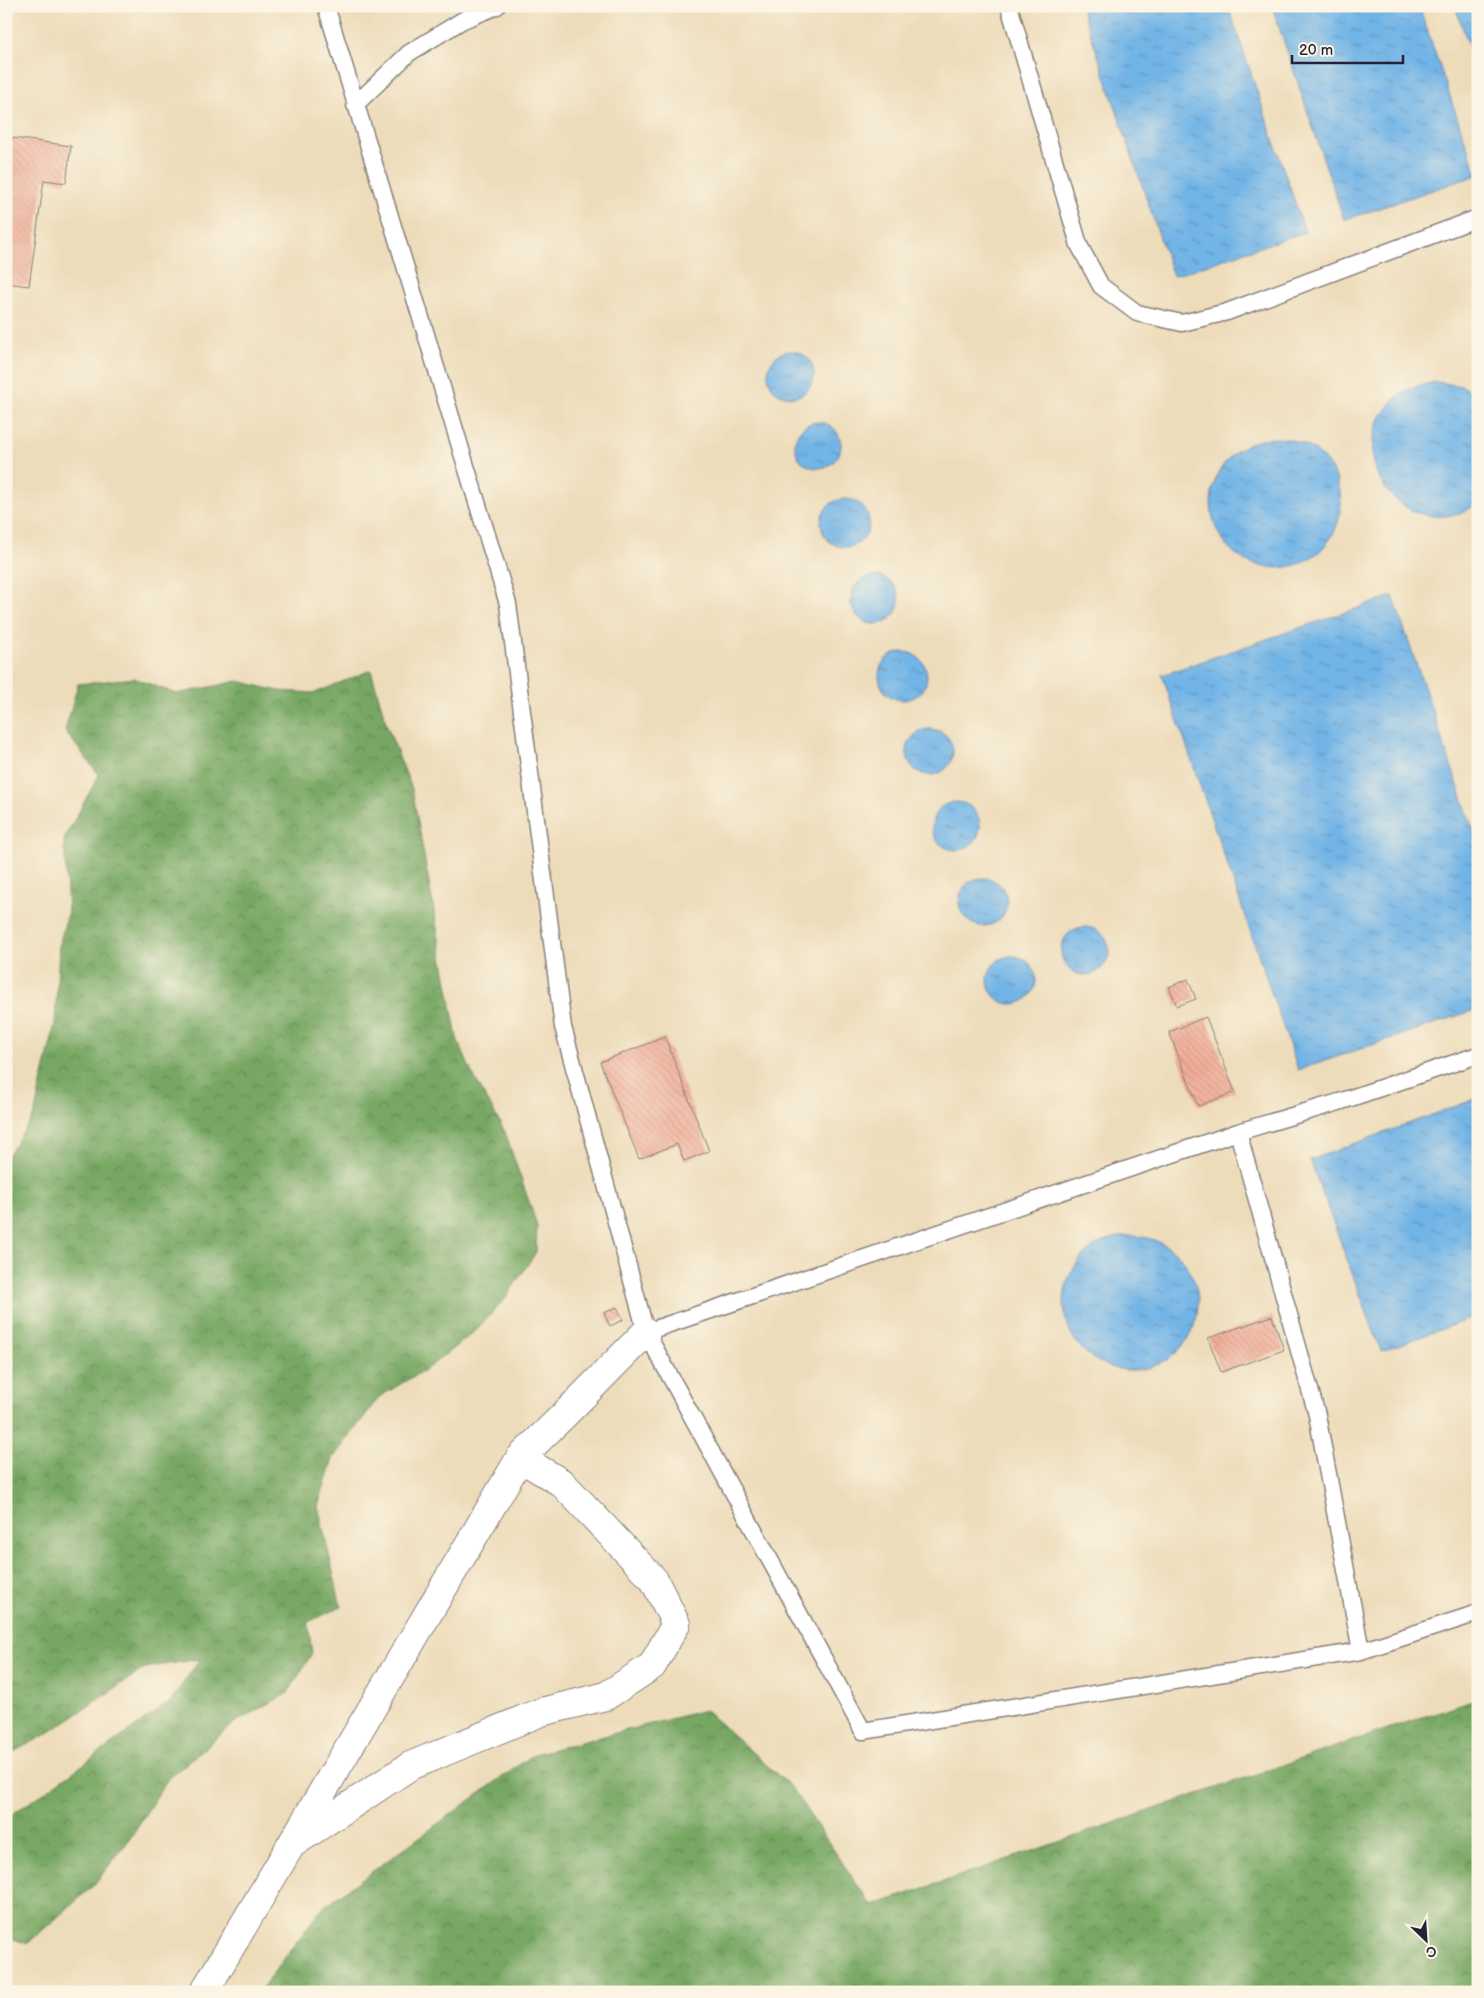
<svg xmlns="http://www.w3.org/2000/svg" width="1484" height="1998" viewBox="0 0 1484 1998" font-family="'Balsamiq Sans',sans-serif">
<defs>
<pattern id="forest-crowns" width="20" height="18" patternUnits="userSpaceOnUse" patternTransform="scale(1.25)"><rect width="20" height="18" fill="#77a762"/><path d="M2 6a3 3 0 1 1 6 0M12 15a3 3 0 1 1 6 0" fill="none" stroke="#618852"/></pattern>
<pattern id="water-ripples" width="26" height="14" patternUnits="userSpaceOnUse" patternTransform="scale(1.25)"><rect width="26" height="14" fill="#71b4e6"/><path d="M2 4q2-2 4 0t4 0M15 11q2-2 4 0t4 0" fill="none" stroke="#5c92bc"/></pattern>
<pattern id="building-back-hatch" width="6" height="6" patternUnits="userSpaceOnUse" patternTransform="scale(1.25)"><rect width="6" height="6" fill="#f0ae98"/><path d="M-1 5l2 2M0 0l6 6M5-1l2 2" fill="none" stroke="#ce9584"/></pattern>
</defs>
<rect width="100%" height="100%" fill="#fcf5e5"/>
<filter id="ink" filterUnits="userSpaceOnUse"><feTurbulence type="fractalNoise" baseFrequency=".02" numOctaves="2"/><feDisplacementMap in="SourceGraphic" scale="10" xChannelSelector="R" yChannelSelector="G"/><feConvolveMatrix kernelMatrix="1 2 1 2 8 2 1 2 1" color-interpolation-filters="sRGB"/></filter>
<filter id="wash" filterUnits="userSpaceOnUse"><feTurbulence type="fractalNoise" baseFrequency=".0096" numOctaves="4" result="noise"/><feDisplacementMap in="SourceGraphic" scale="20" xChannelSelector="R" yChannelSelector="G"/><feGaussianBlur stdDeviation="1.12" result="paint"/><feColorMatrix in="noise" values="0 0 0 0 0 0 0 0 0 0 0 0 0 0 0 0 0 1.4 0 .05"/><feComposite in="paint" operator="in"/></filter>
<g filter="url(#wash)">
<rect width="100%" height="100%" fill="#eddcba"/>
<path fill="url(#forest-crowns)" stroke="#4c644e" d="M371,670L387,726L412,789L457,1038L471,1071L505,1132L537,1225L536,1252L505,1299L474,1332L429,1367L379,1397L333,1458L318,1506L341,1607L308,1622L312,1653L288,1693L234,1723L167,1780L129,1840L93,1886L27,1944L6,1936V1818L44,1793L171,1701L200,1659L145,1668L47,1734L6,1756V1159L34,1115L55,1024L59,946L68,911L64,839L99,775L65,731L78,684L134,678L177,694L238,681L279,691L315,693Z
M1478,1698V1992H259L322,1908L534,1754L705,1710L790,1786L872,1906Z"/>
<path fill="url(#water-ripples)" stroke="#4a6b90" d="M1081,6H1228L1305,232L1173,276Z
M1272,6H1419L1477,175L1344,220Z
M1455,6H1478V72Z
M768 374a23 23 0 1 1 46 0a23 23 0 1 1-46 0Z
M1435,382L1462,386L1478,395V503C1419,546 1346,477 1382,415C1389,404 1398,395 1409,389C1417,385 1427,384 1435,382Z
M795 445a23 23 0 1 1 46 0a23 23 0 1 1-46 0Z
M1211 503a65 65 0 1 1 130 0a65 65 0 1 1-130 0Z
M821 523a24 24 0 1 1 48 0a24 24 0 1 1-48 0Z
M851 600a24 24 0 1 1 48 0a24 24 0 1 1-48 0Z
M1393,596L1478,844V1009L1298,1070L1162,675Z
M879 676a24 24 0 1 1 48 0a24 24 0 1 1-48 0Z
M907 752a23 23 0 1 1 46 0a23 23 0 1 1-46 0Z
M932 826a24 24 0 1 1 48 0a24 24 0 1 1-48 0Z
M959 902a24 24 0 1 1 48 0a24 24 0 1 1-48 0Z
M1061 951a24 24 0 1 1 48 0a24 24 0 1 1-48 0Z
M988 980a24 24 0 1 1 48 0a24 24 0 1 1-48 0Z
M1478,1098V1316L1381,1351L1310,1160Z
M1064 1303a67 67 0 1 1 134 0a67 67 0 1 1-134 0Z"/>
<g id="blocks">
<path fill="url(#building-back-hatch)" d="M6,137L71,146L66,183L44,180L29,286L6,283Z
M1188,979L1196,999L1177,1006L1169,987Z
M1206,1017L1235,1092L1198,1106L1169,1032Z
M665,1037L709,1151L684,1161L677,1144L639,1159L600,1062Z
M617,1307L623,1320L610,1326L604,1313Z
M1272,1316L1284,1350L1221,1372L1208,1338Z"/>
</g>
</g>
<g filter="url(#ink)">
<use href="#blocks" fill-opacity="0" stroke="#887f7a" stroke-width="1"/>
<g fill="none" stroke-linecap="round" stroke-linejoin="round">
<defs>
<path id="service" d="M326,6L508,604L563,1027L646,1332L863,1731L1361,1651L1478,1613
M1009,6L1079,245L1101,286L1137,313L1182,323L1227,312L1478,218
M355,105L409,53L463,20L497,6
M1238,1132L1317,1415L1361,1651
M646,1332L1238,1132L1339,1102L1478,1055"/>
<path id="minor" d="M295,1842L410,1766L541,1712L606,1696L652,1666L676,1624L654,1580L562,1483L520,1458
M204,1992L520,1458L566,1413L646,1332"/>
</defs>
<use href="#service" stroke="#887f7a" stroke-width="19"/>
<use href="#minor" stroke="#887f7a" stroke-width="30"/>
<use href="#service" stroke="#fff" stroke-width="16"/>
<use href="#minor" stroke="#fff" stroke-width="28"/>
</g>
</g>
<rect width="1484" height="1998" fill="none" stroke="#fcf5e5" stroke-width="25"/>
<g transform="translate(1426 1940) rotate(155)" stroke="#fcf5e5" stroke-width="4" paint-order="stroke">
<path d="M0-4L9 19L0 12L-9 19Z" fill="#22223b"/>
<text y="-8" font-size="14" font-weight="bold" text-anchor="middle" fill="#22223b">С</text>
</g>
<path d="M1292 55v8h111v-8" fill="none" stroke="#22223b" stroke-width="2.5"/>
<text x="1299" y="55" font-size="15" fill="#22223b" stroke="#fcf5e5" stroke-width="4" paint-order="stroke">20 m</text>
</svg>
